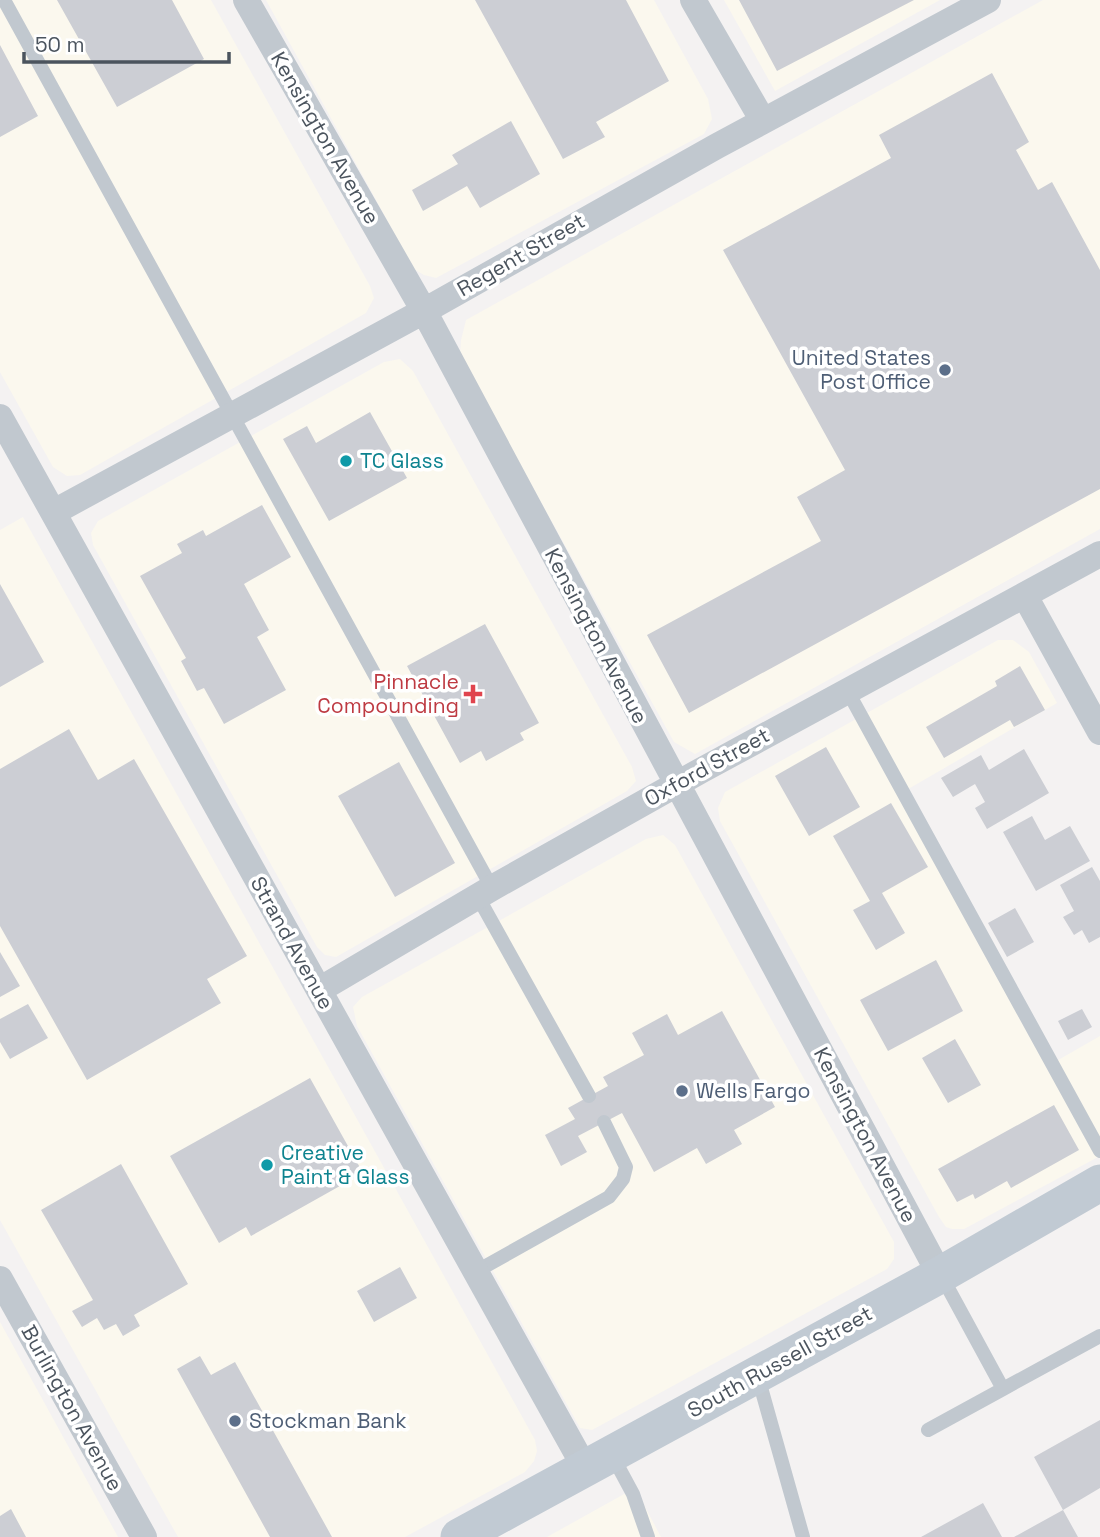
<svg xmlns="http://www.w3.org/2000/svg" width="1100" height="1537" viewBox="0 0 1100 1537" font-family="'Space Grotesk',sans-serif">
<rect width="100%" height="100%" fill="#f4f2f2"/>
<path fill="#fbf8ee" d="M0,0H211L370,286L374,298L366,313L80,475L67,476L53,467L0,372Z
M266,0H654L708,99L712,119L704,134L436,278L424,275L414,269Z
M724,0H940L775,91Z
M1043,0H1100V529L695,754L674,742L460,356L461,340L466,320Z
M400,359L413,371L632,767L636,781L627,791L336,957L325,955L317,947L93,545L91,533L98,521L384,362Z
M23,517L535,1440L537,1451L534,1461L525,1472L405,1537H178L0,1220V530Z
M998,640H1013L1029,652L1057,703L903,792L1053,1063L1100,1036V1156L964,1229H952L946,1227L939,1217L720,821L718,808L725,792Z
M663,835L675,845L894,1242V1259L887,1269L592,1430L580,1428L357,1026L353,1007L362,997L646,839Z
M0,1322L118,1537H0Z
M635,1488L661,1537H547Z"/>
<path fill="#ccced4" d="M57,0H172L204,59L117,107Z
M475,0H626L669,81L596,122L605,137L563,159Z
M739,0H914L777,71Z
M0,45L38,116L0,137Z
M992,73L1029,142L1016,150L1038,190L1052,182L1100,270V489L689,713L647,635L821,541L797,497L845,470L723,250L891,158L879,135Z
M511,121L540,174L480,208L467,186L423,211L412,190L458,164L452,155Z
M370,412L407,478L329,521L283,439L307,426L316,443Z
M262,505L291,557L244,584L269,630L257,637L286,690L224,724L204,688L197,691L181,661L186,658L140,576L182,553L177,544L203,530L206,536Z
M0,584L44,662L0,687Z
M485,624L539,723L520,733L524,740L486,761L481,751L460,763L407,666Z
M1020,666L1045,710L1014,727L1010,720L944,758L926,727L997,686L995,681Z
M69,729L98,780L134,759L247,956L207,979L221,1003L87,1080L0,926V769Z
M826,747L860,807L809,836L775,776Z
M1024,749L1049,793L987,829L975,808L985,802L975,784L953,797L941,778L981,755L989,770Z
M399,762L455,863L395,897L338,796Z
M891,803L928,867L882,893L905,933L876,950L853,910L870,901L833,836Z
M1032,816L1045,840L1070,826L1090,861L1036,891L1003,832Z
M1092,867L1100,881V937L1089,943L1082,930L1074,935L1063,917L1074,911L1060,885Z
M1015,908L1034,942L1007,957L988,923Z
M0,952L20,986L0,997Z
M936,960L963,1011L888,1051L860,1000Z
M28,1004L48,1038L10,1059L0,1042V1019Z
M1082,1009L1092,1027L1068,1040L1058,1021Z
M722,1011L775,1107L734,1130L742,1144L706,1164L697,1148L654,1172L622,1113L578,1136L587,1152L561,1166L545,1135L575,1119L568,1108L608,1086L603,1077L644,1055L632,1033L667,1014L678,1035Z
M955,1039L981,1085L948,1103L922,1058Z
M310,1078L363,1173L251,1236L246,1227L219,1243L170,1156Z
M1054,1105L1079,1150L1011,1188L1007,1181L975,1199L973,1194L957,1202L938,1169Z
M121,1164L188,1284L134,1315L140,1326L123,1336L116,1324L104,1330L97,1318L82,1327L72,1311L93,1300L41,1210Z
M400,1267L417,1298L374,1322L357,1291Z
M200,1356L211,1375L235,1362L332,1537H270L177,1369Z
M1100,1420V1488L1063,1510L1034,1457Z
M983,1503L1002,1537H921Z
M11,1509L26,1537H0V1516Z
M1063,1510L1078,1537H1014Z"/>
<g fill="none" stroke-linecap="round" stroke-linejoin="round">
<path stroke="#c1c8cf" stroke-width="14" d="M4,0L492,888
M847,690L1100,1151
M478,897L589,1096
M475,1272L609,1197L623,1179L626,1167L604,1122
M941,1275L1003,1389L1100,1336
M758,1377L803,1537
M928,1430L1003,1389
M612,1455L633,1494L648,1537"/>
<path stroke="#c1c8cf" stroke-width="26" d="M246,0L424,311L940,1275
M693,0L763,121
M0,417L585,1468
M54,512L424,311L717,146L988,0
M1025,596L1100,732
M319,990L492,888L702,770L1100,554
M0,1279L144,1537"/>
<path stroke="#c1cad3" stroke-width="37" d="M459,1537L940,1275L1100,1183"/>
</g>
<g fill="#5c6f8a" stroke="#fff" stroke-width="2.5">
<circle cx="945" cy="370" r="7"/>
<circle cx="682" cy="1091" r="7"/>
<circle cx="235" cy="1421" r="7"/>
</g>
<g fill="#0f9aa8" stroke="#fff" stroke-width="2.5">
<circle cx="346" cy="461" r="7"/>
<circle cx="267" cy="1165" r="7"/>
</g>
<path fill="#e0444e" stroke="#fff" stroke-width="2.5" d="M469.5 683.5h7v7h7v7h-7v7h-7v-7h-7v-7h7z"/>
<g text-anchor="middle" stroke-width="7" stroke-linejoin="round" paint-order="stroke">
<g font-size="21" fill="#4b545e" stroke="#fff">
<text transform="translate(325 138) rotate(60)" y="7">Kensington Avenue</text>
<text transform="translate(521 255) rotate(-30)" y="7">Regent Street</text>
<text transform="translate(596 636) rotate(62)" y="7">Kensington Avenue</text>
<text transform="translate(707 767) rotate(-29)" y="7">Oxford Street</text>
<text transform="translate(292 943) rotate(61)" y="7">Strand Avenue</text>
<text transform="translate(865 1135) rotate(62)" y="7">Kensington Avenue</text>
<text transform="translate(780 1362) rotate(-29)" y="7">South Russell Street</text>
<text transform="translate(72 1408) rotate(61)" y="7">Burlington Avenue</text>
</g>
<g font-size="21" fill="#4e5e75" stroke="#fff" text-anchor="start">
<text x="931" y="365" text-anchor="end">United States<tspan x="931" dy="24">Post Office</tspan></text>
<text x="696" y="1098">Wells Fargo</text>
<text x="249" y="1428">Stockman Bank</text>
</g>
<g font-size="21" fill="#0d838f" stroke="#fff" text-anchor="start">
<text x="360" y="468">TC Glass</text>
<text x="281" y="1160">Creative<tspan x="281" dy="24">Paint &amp; Glass</tspan></text>
</g>
<g font-size="21" fill="#be3a42" stroke="#fff" text-anchor="end">
<text x="459" y="689">Pinnacle<tspan x="459" dy="24">Compounding</tspan></text>
</g>
</g>
<path d="M24 52v10h205v-10" fill="none" stroke="#4b545e" stroke-width="3.5"/>
<text x="35" y="52" font-size="21" fill="#4b545e" stroke="#ffffff" stroke-width="5" paint-order="stroke">50 m</text>
</svg>
